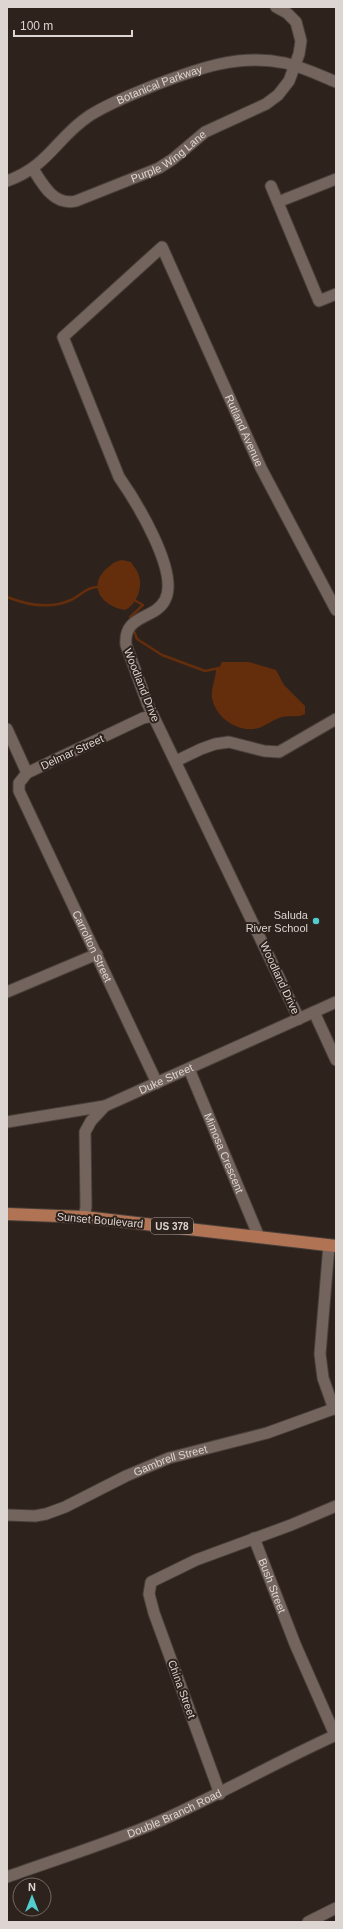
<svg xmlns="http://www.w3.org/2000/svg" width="343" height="1929" viewBox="0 0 343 1929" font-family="Arial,sans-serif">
<rect width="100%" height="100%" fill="#2e221c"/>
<path fill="#642d0c" d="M122,560L131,562C134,567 138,571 139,576C143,588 136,605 125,610C103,607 87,587 106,569C112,564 115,561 122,560Z
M222,662H249L276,670L284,685L305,706V714C297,718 290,715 282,717C274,719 267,725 259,728C241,733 219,721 213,702C209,691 216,680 216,669L219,668Z"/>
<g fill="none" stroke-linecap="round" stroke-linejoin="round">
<path stroke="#642d0c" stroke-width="2.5" d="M7,597C27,605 51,609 71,600C80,596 88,586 99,587
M130,617L143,605L134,600
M134,631L137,639L162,655L205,671L219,668"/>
<defs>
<g id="minor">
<path id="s1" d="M33,169C43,185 54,206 76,201L159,168L173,159L205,132L266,104L278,95L289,81L299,54L301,41L296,22L287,13L276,7"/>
<path id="s2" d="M7,181C49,166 56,138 89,116C109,103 133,94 155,85C197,69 239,53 285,63C303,67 319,75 336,82"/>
<path d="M271,186L319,301L336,294"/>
<path d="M278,202L336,179"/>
<path id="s3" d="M153,716L143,718L27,773L19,783V791L157,1083"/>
<path d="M7,729L27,773"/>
<path d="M176,761L201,749L215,744L229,742L264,751L279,752L336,719"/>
<path d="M7,992L97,954"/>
<path d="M314,1012L336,1060"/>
<path id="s4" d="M299,1019L148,705L126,645C123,614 155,620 165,600C180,572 135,500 119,477L63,337L162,247L261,468L336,610"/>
<path id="s5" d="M189,1069L259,1237"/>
<path d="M7,1122L105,1106"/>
<path id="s6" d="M84,1217L86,1207L85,1132L91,1121L105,1106L336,1002"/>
<path d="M329,1245L320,1354L323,1378L334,1409"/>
<path id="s7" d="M7,1515L35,1516L46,1514L65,1507L126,1476L169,1458L267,1433L336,1408"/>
<path id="s8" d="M254,1538L295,1644L335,1735"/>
<path d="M220,1794L154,1613L149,1594L151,1582L196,1560L291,1525L336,1506"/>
<path id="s9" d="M7,1877C57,1859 109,1843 158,1822C219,1795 276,1762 336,1735"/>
<path d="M308,1922L336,1908"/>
</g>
<path id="major" d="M7,1214L84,1217L336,1246"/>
</defs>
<use href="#minor" stroke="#4a403b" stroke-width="13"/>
<use href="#major" stroke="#4a403b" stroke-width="14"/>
<use href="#minor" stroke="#73655e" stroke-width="11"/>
<use href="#major" stroke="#b07455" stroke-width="12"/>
</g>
<circle fill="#52cdcf" stroke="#2e221c" stroke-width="1.5" cx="316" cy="921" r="4"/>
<g text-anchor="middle" stroke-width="4" stroke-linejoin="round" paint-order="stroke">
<rect fill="#2e221c" stroke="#a89f9b" stroke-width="1" x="151" y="1218" width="42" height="16" rx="3"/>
<g font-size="10" font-weight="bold" fill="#ddd5d1">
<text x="172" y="1230">US 378</text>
</g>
<g font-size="11" fill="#ddd5d1" stroke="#2e221c">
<text dy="4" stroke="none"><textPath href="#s2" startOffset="183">Botanical Parkway</textPath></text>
<text dy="4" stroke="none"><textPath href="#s1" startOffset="161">Purple Wing Lane</textPath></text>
<text dy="4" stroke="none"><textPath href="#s4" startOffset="1097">Rutland Avenue</textPath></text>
<text transform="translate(142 685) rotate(68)" y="4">Woodland Drive</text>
<text transform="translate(72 752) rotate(-25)" y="4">Delmar Street</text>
<text dy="4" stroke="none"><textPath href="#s3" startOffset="331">Carrolton Street</textPath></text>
<text transform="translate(280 978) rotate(65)" y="4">Woodland Drive</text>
<text dy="4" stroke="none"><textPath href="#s6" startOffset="185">Duke Street</textPath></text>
<text dy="4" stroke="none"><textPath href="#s5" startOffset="91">Mimosa Crescent</textPath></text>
<text transform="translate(100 1220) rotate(5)" y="4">Sunset Boulevard</text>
<text dy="4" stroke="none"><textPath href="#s7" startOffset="175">Gambrell Street</textPath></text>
<text dy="4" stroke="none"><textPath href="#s8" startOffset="51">Bush Street</textPath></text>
<text transform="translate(182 1689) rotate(70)" y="4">China Street</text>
<text dy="4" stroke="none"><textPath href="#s9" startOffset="179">Double Branch Road</textPath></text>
</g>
<g font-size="11" fill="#ddd5d1" stroke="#2e221c" text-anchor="end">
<text x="308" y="919">Saluda<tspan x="308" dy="13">River School</tspan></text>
</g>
</g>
<rect width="343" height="1929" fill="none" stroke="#ddd5d1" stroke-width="16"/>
<g transform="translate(32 1897)"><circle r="19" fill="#2e221c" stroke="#746a64"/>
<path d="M0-3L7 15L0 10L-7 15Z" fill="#52cdcf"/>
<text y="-6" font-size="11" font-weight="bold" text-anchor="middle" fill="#ddd5d1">N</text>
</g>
<path d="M14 30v6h118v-6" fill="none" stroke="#ddd5d1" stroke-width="2"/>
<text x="20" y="30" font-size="12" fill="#ddd5d1" stroke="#2e221c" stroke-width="3" paint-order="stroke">100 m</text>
</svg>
